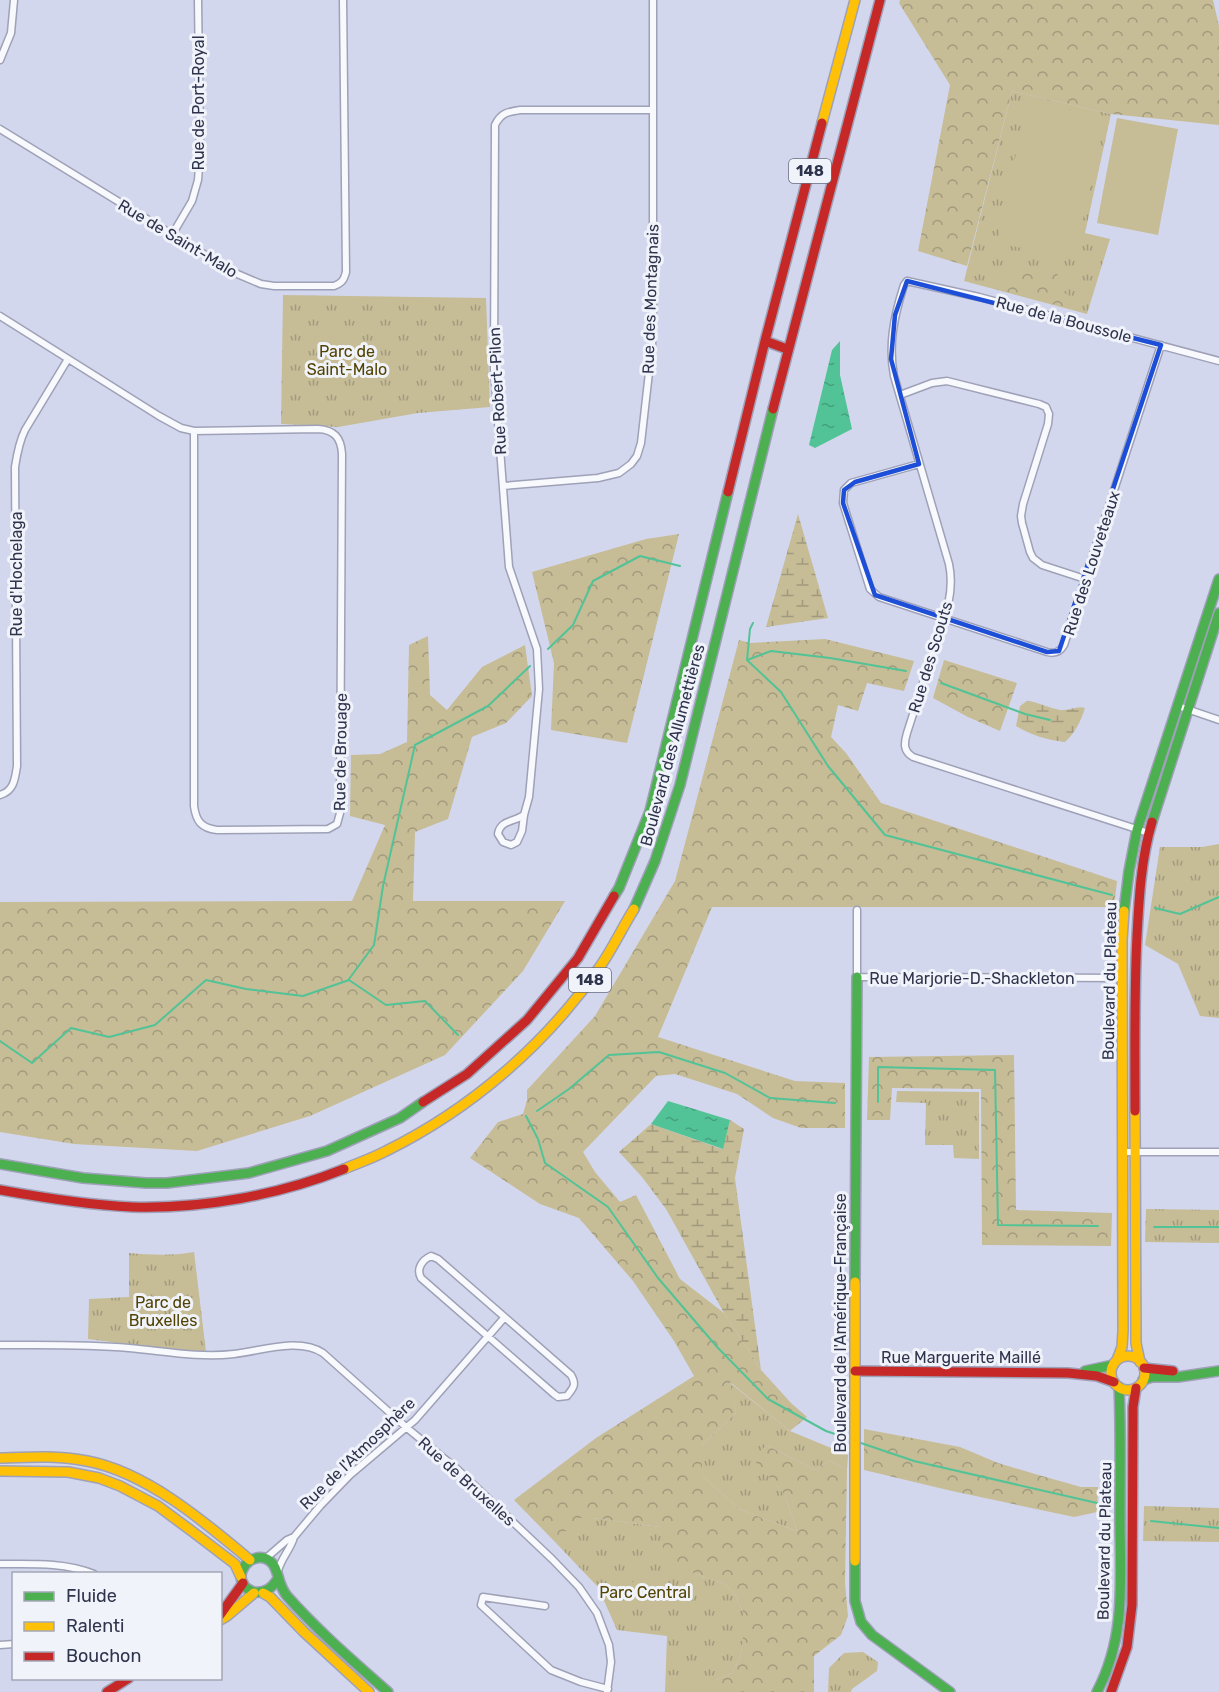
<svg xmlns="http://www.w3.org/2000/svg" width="1219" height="1692" viewBox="0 0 1219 1692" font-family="Rubik,sans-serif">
<defs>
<pattern id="grass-tufts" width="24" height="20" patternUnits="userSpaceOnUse" patternTransform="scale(1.5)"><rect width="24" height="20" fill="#c6bc96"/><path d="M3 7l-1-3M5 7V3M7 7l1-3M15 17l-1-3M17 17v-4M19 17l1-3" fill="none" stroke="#a19a7d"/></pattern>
<pattern id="forest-crowns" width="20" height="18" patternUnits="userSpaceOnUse" patternTransform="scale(1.5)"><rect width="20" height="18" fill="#c6bc96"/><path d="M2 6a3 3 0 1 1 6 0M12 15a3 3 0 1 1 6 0" fill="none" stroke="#a19a7d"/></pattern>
<pattern id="wetland-marsh" width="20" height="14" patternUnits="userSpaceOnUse" patternTransform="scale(1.5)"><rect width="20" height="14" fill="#c6bc96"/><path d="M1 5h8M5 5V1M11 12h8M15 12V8" fill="none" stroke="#a19a7d"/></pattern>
<pattern id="water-ripples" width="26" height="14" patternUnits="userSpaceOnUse" patternTransform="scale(1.5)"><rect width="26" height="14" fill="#52c396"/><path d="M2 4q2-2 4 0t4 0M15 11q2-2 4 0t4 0" fill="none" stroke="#449f7d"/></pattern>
</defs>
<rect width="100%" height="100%" fill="#d3d7ed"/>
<path fill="url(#grass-tufts)" d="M1012,91L1111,114L1085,233L1110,239L1087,314L964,281Z
M283,295L486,298L490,407L418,413L338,427L281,424Z
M1219,844V1018L1200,1016L1178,964L1145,945L1160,847H1202Z
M897,1091L979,1092V1159L954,1158L953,1145H925L926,1103L896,1102Z
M1146,1209L1219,1210V1243L1145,1242Z
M194,1252L206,1352L171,1350L88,1339L89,1299L129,1297V1253C151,1255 172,1256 194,1252Z
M729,1382L790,1431L848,1455L847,1470L830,1461L815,1470L766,1445L755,1460L784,1494L797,1531L741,1510L702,1476V1445L736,1413Z
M1144,1506L1219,1508V1542L1143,1541Z
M575,1518H593L660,1527L693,1573L725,1584L735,1595L743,1612V1642L740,1658L732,1673L716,1680V1692H665L667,1636L617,1630L598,1587L556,1543Z
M863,1652L878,1662L877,1671L852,1689L851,1692H828L829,1668L844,1653Z"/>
<path fill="url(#forest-crowns)" d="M900,0H1213L1219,26V125L1111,114L1012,91L967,266L918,251L950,85L899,3Z
M1034,266L1050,267L1056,270L1063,292C1069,295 1074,301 1068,308L1003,291L1001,288L1011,271Z
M679,534L627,743L551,730L554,663L532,572L646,539Z
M428,636L430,695L447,710L482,667L525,645L532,696L506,723L472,737L448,819L415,832L413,901H565L523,971L445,1055L310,1116L197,1151L74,1144L0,1132V902L352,901L385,825L350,816L351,755L380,754L407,742L409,645Z
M825,639L914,661L904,691L867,683L858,711L838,705L831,737L846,753L881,803L1117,881L1114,907H712L658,1037L795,1081L845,1083V1128H801L773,1118L737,1094L675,1074L656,1076L583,1152L595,1172L620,1202L636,1195L680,1279L724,1313L761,1370L791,1403L807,1417L790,1431L730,1382L736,1413L702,1445V1476L741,1510L797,1531L784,1494L754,1460L766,1445L815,1470L830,1461L847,1470L845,1583L848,1616L841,1635L814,1656V1692H716V1680L732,1673L740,1658L743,1642V1612L735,1595L725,1584L693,1573L677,1565L664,1554L660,1527L593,1518H576L556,1543L514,1500L596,1438L694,1376L674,1341L633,1281L579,1218L540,1204L470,1158L498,1122L523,1114L527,1100V1090L595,1016L675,881L739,640L750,643Z
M944,660L1017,683L1000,731L968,717L933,698Z
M1014,1055L1016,1210L1112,1213L1111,1246L982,1245L981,1089L892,1088L890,1120H867L869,1057Z
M864,1429L960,1447L998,1463L1035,1474L1081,1487H1098L1097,1512L1074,1517L952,1491L864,1470Z"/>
<path fill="url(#wetland-marsh)" d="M798,514L828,618L766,627Z
M1027,701C1038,702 1049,708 1060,710C1069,711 1077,705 1085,708C1081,721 1075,733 1065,742C1047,740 1031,735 1016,726L1020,706Z
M730,1120L744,1129L735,1178L761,1370L724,1313L666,1209L642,1177L619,1152L651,1124L722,1149Z"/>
<path fill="#c6bc96" d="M1027,102L1104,116L1076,254L1070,258L1003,244L998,238Z
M1117,118L1178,129L1158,235L1097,223Z
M323,323L339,324L338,363H322Z
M662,1572H666L671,1578L663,1588L649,1597L651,1601L645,1606L643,1603L640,1604L634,1603L639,1597L634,1592L628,1593V1591L625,1587L626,1583H632C638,1577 642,1579 649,1578C653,1577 658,1574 662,1572Z
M667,1675L711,1676V1692H667Z"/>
<path fill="url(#water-ripples)" d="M840,341V375L852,429L815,448L809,445L832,350Z
M668,1101L730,1120L723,1149L651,1124Z"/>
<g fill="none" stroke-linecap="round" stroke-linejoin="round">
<path stroke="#52c396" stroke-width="2" d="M753,623L750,629L747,660L781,692L828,766L885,835L1112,895
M548,649L573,625L593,581L640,556L680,566
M747,660L771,651L830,658L906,671
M941,683L1025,714L1050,720
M1155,908L1180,914L1219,897
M349,979L374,945L383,886L415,745L488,706L530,666
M0,1041L32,1063L71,1028L109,1037L155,1025L206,980L246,989L303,996L349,980L386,1005L425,1001L458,1035
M878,1102V1067L995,1070L998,1225L1098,1226
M537,1111L569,1089L609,1055L659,1052L725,1073L770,1098L835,1103
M526,1116L538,1139L545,1163L608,1207L658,1278L718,1348L768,1399L826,1431L850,1439
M1154,1227H1219
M858,1442L914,1461L1097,1503
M1151,1521L1219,1528"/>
<defs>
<path id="street" d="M0,60L11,33L14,0
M0,129L235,273L261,284L274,286H334C342,283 344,280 346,272L343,0
M172,235L192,201L198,180L200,154L198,0
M0,316L159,416L181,428L194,431L318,429C334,430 341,437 342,454L340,813L337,824L328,829L217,830C201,828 196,821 194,806V431
M900,395L932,383L947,381L1039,404L1046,407L1049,414L1048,424L1023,504L1021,516L1022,523L1030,552L1033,558L1042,565L1085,579
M919,464L851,483L844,490L843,503L870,589L879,597L1047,652C1055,654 1060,652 1064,645L1161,345
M503,486L598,478L619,473L631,464L637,456L641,443L652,346L653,305V0
M1178,706L1219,720
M0,795C14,791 15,779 17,766L15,467C17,454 19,442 25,430L68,359
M524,815C514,822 500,820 498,834L503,842L511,845L517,842L522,831L524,815L529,797L539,689L537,649L509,567L494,369L495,125C501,113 507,112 520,110H653
M1149,833L913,757C903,751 904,743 907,733C915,708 923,683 931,658C941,627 956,597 949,564L894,376C888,345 894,316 904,285L907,281L979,297L1219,361
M857,910V977L1123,978
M1122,1152H1219
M431,1256L438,1259L571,1375C577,1385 573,1388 567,1396L558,1397L554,1394L421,1278C416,1269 422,1260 431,1256Z
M0,1345C43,1345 86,1344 129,1348C164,1351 198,1358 234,1354C261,1351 299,1337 323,1353L407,1428L457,1469L552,1559L579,1587L597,1613L609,1645L611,1662L607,1692
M265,1559L287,1540L294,1537L320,1506L350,1475L415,1420L504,1318
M0,1564C31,1564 64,1562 94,1574
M278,1571C281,1558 291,1549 294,1537
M545,1606L483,1597L481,1605L551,1670L581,1682L608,1689
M0,1645L14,1644"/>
<path id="fast" d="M1152,822L1219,613
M614,896L619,888L650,811L728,492
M634,909L655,861L680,785L773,409
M1124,911L1129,871L1137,830L1219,579
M0,1164L83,1178L146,1183H167L249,1173L327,1151L400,1118L423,1102
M855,1282L857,977
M1085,1371L1113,1365
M1143,1380L1152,1377H1178L1219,1371
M855,1561V1601L861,1622L872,1635L950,1692
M277,1580C271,1589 265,1593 254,1592C249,1590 246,1589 243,1584C234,1567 258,1548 272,1563C279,1570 277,1584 287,1596C318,1631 353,1661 388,1692
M1097,1692C1127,1635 1120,1578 1120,1516C1120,1473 1121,1430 1119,1387"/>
<path id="slow" d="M822,123L855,0
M1135,1111L1136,1343L1140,1362
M344,1169C358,1163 373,1158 386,1151C471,1109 545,1045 599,968C612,950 622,928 634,909
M1111 1373a17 17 0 1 1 34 0a17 17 0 1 1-34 0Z
M1117,1360L1122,1347L1123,1331L1122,940L1124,911
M0,1458C29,1457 58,1455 87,1461C146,1472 205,1522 250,1560
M0,1471L68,1472L99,1478L120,1486L158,1506L193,1532L235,1564L241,1577
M855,1561V1282
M263,1593L270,1597L304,1632L369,1692
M220,1620L227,1616L254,1593"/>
<path id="jam" d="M765,341L787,349
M773,409L880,0
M728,492L765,341L822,123
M423,1102L467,1074L527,1020L578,958L614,896
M1135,1111C1135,1053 1134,994 1137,936C1139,898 1141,859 1152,822
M0,1190C44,1198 88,1205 132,1207C203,1209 279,1195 344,1169
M1144,1368L1173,1371
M855,1371L1068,1373L1097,1376L1114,1382
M220,1615L243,1583
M107,1692L129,1678
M1111,1692L1127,1647L1132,1605L1133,1407L1136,1388"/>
</defs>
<use href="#street" stroke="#9ea1b7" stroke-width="9"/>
<use href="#fast" stroke="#9ea1b7" stroke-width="12"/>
<use href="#slow" stroke="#9ea1b7" stroke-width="12"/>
<use href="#jam" stroke="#9ea1b7" stroke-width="12"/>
<use href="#street" stroke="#f8f9fc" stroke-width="6"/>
<use href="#fast" stroke="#4caf50" stroke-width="9"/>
<use href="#slow" stroke="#ffc107" stroke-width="9"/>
<use href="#jam" stroke="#c62828" stroke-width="9"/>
</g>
<path fill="none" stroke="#1d4ed8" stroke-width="4.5" stroke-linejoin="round" d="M907,281L1161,345L1059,651L1047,652L875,595L843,503L844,490L855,482L919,464L891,359L895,315Z"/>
<g text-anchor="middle" stroke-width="6" stroke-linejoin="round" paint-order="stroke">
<g fill="#f1f3fa" stroke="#696d81" stroke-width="1.5">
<rect x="789" y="159" width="42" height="24" rx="4.5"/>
<rect x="569" y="968" width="42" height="24" rx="4.5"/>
</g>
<g font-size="15" font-weight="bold" fill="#2f344d">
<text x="810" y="176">148</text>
<text x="590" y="985">148</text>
</g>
<g font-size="16" fill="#2f344d" stroke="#f1f3fa">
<text transform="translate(198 103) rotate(-90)" y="6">Rue de Port-Royal</text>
<text transform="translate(178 238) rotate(31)" y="6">Rue de Saint-Malo</text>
<text transform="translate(650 299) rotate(-88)" y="6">Rue des Montagnais</text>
<text transform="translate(1064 319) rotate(15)" y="6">Rue de la Boussole</text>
<text transform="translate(497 391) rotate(-93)" y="6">Rue Robert-Pilon</text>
<text transform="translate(1091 563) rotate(-72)" y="6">Rue des Louveteaux</text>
<text transform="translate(16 574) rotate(-90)" y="6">Rue d'Hochelaga</text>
<text transform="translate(930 657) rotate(-73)" y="6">Rue des Scouts</text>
<text transform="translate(672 745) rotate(-75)" y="6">Boulevard des Allumettières</text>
<text transform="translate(340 752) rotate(-89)" y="6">Rue de Brouage</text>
<text x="972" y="984">Rue Marjorie-D.-Shackleton</text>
<text transform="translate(1109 981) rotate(-89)" y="6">Boulevard du Plateau</text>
<text transform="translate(840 1323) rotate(-90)" y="6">Boulevard de l'Amérique-Française</text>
<text x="961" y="1363">Rue Marguerite Maillé</text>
<text transform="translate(357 1453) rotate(-44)" y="6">Rue de l'Atmosphère</text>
<text transform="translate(467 1481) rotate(42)" y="6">Rue de Bruxelles</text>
<text transform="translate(1104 1541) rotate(-89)" y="6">Boulevard du Plateau</text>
</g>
<g font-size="16" fill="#514303" stroke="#f1f3fa">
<text x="347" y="357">Parc de<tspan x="347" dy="18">Saint-Malo</tspan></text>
<text x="163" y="1308">Parc de<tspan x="163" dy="18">Bruxelles</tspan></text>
<text x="645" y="1598">Parc Central</text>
</g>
</g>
<rect x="12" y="1572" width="210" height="108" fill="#f1f3fa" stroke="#a3a7b5" stroke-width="1.5"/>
<rect x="24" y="1592" width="30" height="9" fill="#4caf50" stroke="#a3a7b5" stroke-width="1.5"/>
<text x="66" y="1602" font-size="18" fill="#2f344d">Fluide</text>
<rect x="24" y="1622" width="30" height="9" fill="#ffc107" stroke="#a3a7b5" stroke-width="1.5"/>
<text x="66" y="1632" font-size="18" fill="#2f344d">Ralenti</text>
<rect x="24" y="1652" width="30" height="9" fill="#c62828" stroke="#a3a7b5" stroke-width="1.5"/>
<text x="66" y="1662" font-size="18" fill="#2f344d">Bouchon</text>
</svg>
